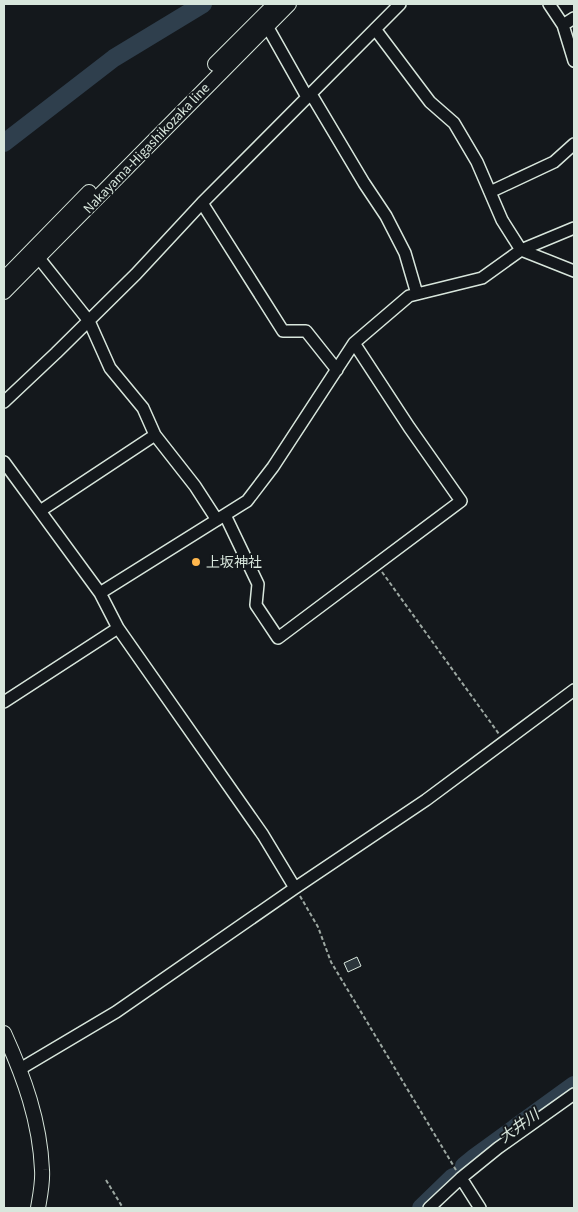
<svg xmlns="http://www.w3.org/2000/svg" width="578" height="1212" viewBox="0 0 578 1212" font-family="'Source Sans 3','Noto Sans JP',sans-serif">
<rect width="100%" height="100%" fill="#14181c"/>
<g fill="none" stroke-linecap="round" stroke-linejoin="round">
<path stroke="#2f3f4d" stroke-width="18" d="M4,143L114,58L203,4
M464,1166L475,1157L574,1085
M421,1208L453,1177"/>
</g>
<path fill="#2c363c" stroke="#d8e6dc" d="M357,957L361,966L348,972L344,963Z"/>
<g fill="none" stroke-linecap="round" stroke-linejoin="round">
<defs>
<path id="minor" d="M549,4L563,25L574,61
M563,25L574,18
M267,26L307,97
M375,29L430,102L454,123L477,162L502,220L521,250L574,228
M311,94L364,183L386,216L405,253L417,294
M490,192L554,162L574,144
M202,203L283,331H306L337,370
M34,252L89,321L110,368L143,408L155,435
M4,402L56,353L136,274L202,203L400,4
M4,462L100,593L118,628L263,835L295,888
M40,511L155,435L195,486L217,520
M225,515L258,584L256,605L278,638L461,501L409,427L354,343
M100,593L247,501L273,467L354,343L409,296L482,278L521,250L574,271
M4,702L118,628
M20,1069L116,1012L295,888L426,800L574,690
M461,1178L480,1208
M429,1208L461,1178L498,1148L574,1094"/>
<path id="major" d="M215,64L275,4
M4,279L89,192
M4,292L289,4
M4,1033C24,1077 40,1121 42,1170C43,1182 40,1196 38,1208"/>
</defs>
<use href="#minor" stroke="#d8e6dc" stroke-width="14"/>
<use href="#major" stroke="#d8e6dc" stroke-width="16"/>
<path stroke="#9da8a2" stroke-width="2" stroke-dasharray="4 2.5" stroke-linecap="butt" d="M382,572L499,734
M300,896L318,927L331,962L456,1170
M106,1180L123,1208"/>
<use href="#minor" stroke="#14181c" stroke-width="11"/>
<use href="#major" stroke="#14181c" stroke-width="14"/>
</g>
<circle fill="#ffb74d" stroke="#14181c" stroke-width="2" cx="196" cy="562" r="5"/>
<g text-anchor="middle" stroke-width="4" stroke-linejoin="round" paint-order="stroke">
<g font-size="14" fill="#d8e6dc" stroke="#14181c">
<text transform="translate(146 148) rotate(-46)" y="5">Nakayama-Higashikozaka line</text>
</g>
<g font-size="14" fill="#d8e6dc" stroke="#14181c" text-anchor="start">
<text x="206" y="567">上坂神社</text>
</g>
<g font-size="15" font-style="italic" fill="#d8e6dc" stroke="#14181c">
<text transform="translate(519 1126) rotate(-36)" y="5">大井川</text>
</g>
</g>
<rect width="578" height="1212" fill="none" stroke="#d8e6dc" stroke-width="10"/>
</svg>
